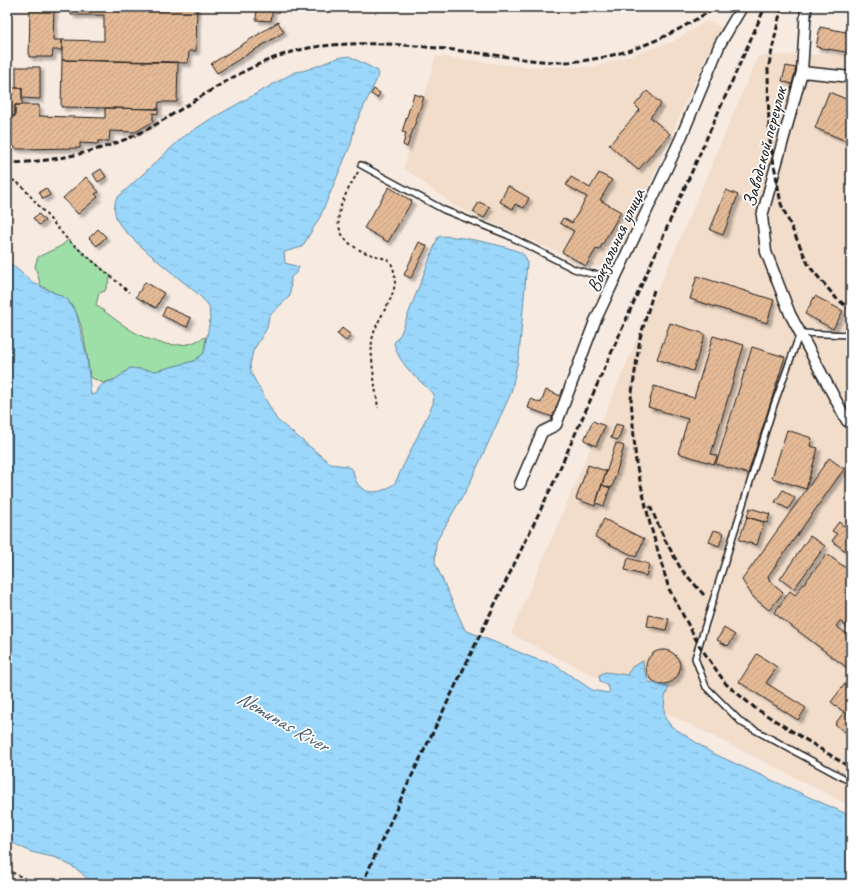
<svg xmlns="http://www.w3.org/2000/svg" width="858" height="891" viewBox="0 0 858 891" font-family="Caveat,sans-serif">
<defs>
<pattern id="water-ripples" width="26" height="14" patternUnits="userSpaceOnUse"><rect width="26" height="14" fill="#9ad7fb"/><path d="M2 4q2-2 4 0t4 0M15 11q2-2 4 0t4 0" fill="none" stroke="#84b8d7"/></pattern>
<pattern id="building-hatch" width="6" height="6" patternUnits="userSpaceOnUse"><rect width="6" height="6" fill="#e5ba96"/><path d="M-1 1l2-2M0 6l6-6M5 7l2-2" fill="none" stroke="#c49f81"/></pattern>
<filter id="shadow"><feDropShadow dx="3.5" dy="3.5" stdDeviation="1" flood-color="#0004"/></filter>
</defs>
<rect width="100%" height="100%" fill="#f7eae0"/>
<filter id="ink" filterUnits="userSpaceOnUse"><feTurbulence type="fractalNoise" baseFrequency=".025" numOctaves="2"/><feDisplacementMap in="SourceGraphic" scale="8" xChannelSelector="R" yChannelSelector="G"/><feConvolveMatrix kernelMatrix="1 2 1 2 8 2 1 2 1" color-interpolation-filters="sRGB"/></filter>
<g filter="url(#ink)">
<path fill="#f2dcca" d="M707,21L723,28L707,54L620,251L599,267L582,263L455,206L404,168L436,56L523,67H595L672,42Z
M851,54V806L511,634L758,56Z"/>
<path fill="#9edfa8" stroke="#5d7e62" d="M68,240L111,276L105,291L99,293L96,305C123,325 151,350 188,344C194,343 200,339 206,337L204,353L194,361L156,371L130,368L116,379L103,383L90,377C87,356 83,311 66,299C58,294 49,290 41,286L35,266L38,257L61,246Z"/>
<path fill="url(#water-ripples)" stroke="#688ca2" d="M349,56L378,71L377,79L355,125L351,144L320,217L302,247L284,252L285,263L299,267L297,272L291,277L290,296L269,316L267,328L253,351L250,365L251,373L277,420L331,464L346,466L353,470C356,496 378,497 395,483L433,404L434,394C418,379 399,365 394,343L401,333L438,237C448,233 510,246 521,253C525,255 526,258 527,263L519,356L511,393L469,485L436,542L435,563L465,630L538,660L552,663L592,690L608,693L610,690L607,685L600,681L599,675L605,672L627,675L632,667L643,661L644,670L649,682L669,687L665,697L664,708L665,718L671,726L712,753L851,816V884H93L78,870L57,858L31,852L7,840V261L34,283L67,299L76,312L87,358L91,395L97,393C99,383 106,383 114,380C119,377 125,372 130,368L156,371L194,361L204,353L210,319L209,306L199,295C184,282 122,234 117,220C114,212 114,206 116,199L183,137L209,120L295,72C316,70 328,58 349,56Z"/>
<path fill="url(#building-hatch)" stroke="#1c1c1c" filter="url(#shadow)" d="M30,7H54L53,40H62V50H53L52,57H29Z
M71,7H197L196,51H189L188,63L62,60V40L104,41V15H71Z
M257,7H273L271,21L256,20Z
M278,22L284,32L217,73L211,64Z
M820,27L851,33V53L816,47Z
M62,60L178,62L177,102H159L158,109L61,107Z
M786,66L796,68L792,84L782,81Z
M16,67H40V99L22,98V88H16Z
M7,88H22V105H15V116H7Z
M374,89L380,93L377,98L371,94Z
M647,91L661,104L650,117L670,134L638,170L609,145L640,110L635,105Z
M829,92L851,101V143L815,128Z
M414,94L424,97L407,147L403,145L406,133L402,132Z
M15,105H39V116L105,118V108L158,109V114L153,113V122L135,132L110,131L109,141H98V144L80,143V148L18,149L7,144V116H15Z
M101,169L106,177L98,182L93,174Z
M599,173L612,180L600,200L621,212L599,250L596,249L586,266L562,252L574,231L560,223L563,218L572,223L587,197L566,185L571,177L590,188Z
M86,177L99,192L95,194L98,197L78,214L63,198Z
M508,186L529,198L524,208L515,204L513,209L500,202Z
M389,187L412,201L388,242L364,228Z
M46,188L50,195L43,199L39,192Z
M726,190L738,195L723,235L710,230Z
M479,202L490,207L484,218L473,212Z
M39,214L45,221L39,225L33,218Z
M98,229L106,237L97,246L89,238Z
M419,242L427,246L411,278L404,275Z
M697,276L774,300L767,323L690,299Z
M145,282L164,293L156,308L136,297Z
M815,296L843,311L833,329L805,314Z
M166,307L191,318L187,327L162,316Z
M670,323L705,334L693,371L657,359Z
M342,328L351,335L346,341L337,334Z
M713,336L744,345L711,454L717,456L714,464L678,453L688,419L648,407L654,386L694,398Z
M752,347L785,357L748,474L716,464Z
M546,390L561,396L555,411H558L555,418L528,408L531,399L541,403Z
M593,421L605,426L596,446L584,440Z
M616,424L623,426L618,440L611,438Z
M787,430L812,438L810,446L818,448L806,489L772,478Z
M616,443L624,446L612,488L602,485Z
M829,458L844,469L768,576L770,582L783,593L769,610L753,597L742,580Z
M588,465L606,471L595,506L576,499Z
M602,485L610,488L604,506L596,503Z
M783,490L795,498L788,509L775,502Z
M750,508L770,514L767,523L747,517Z
M851,516V555L832,541L837,534L832,531L839,522L844,526Z
M747,517L764,522L757,545L739,540Z
M604,519L644,539L636,557L595,537Z
M714,530L724,533L719,546L709,542Z
M810,536L825,546L794,589L780,579Z
M827,554L851,572V629L850,630L840,621L836,626L851,637V660L846,667L774,613L790,591L795,595Z
M628,558L649,564L646,576L625,570Z
M649,615L669,619L666,630L647,626Z
M724,628L735,635L728,646L717,640Z
M646 667a17 17 0 1 1 34 0a17 17 0 1 1-34 0Z
M757,654L777,667L766,683L806,708L798,720L739,682Z
M851,676V724L845,732L835,724L844,712L831,702Z"/>
<g fill="none" stroke-linecap="round" stroke-linejoin="round">
<defs>
<path id="service" d="M361,165L444,210L507,235L574,269L591,274H602L612,271L619,266
M851,335L800,333L774,405L695,658L706,687L742,723L851,782"/>
<path id="minor" d="M806,7L802,72L762,216L766,252L790,314L847,421
M802,72L851,77
M520,484L542,432L556,425L595,321L680,140L720,44L742,7"/>
</defs>
<use href="#service" stroke="#1c1c1c" stroke-width="8"/>
<use href="#minor" stroke="#1c1c1c" stroke-width="13"/>
<path stroke="#1c1c1c" stroke-width="2" stroke-dasharray="3 3" stroke-linecap="butt" d="M358,172C344,197 322,229 358,249C368,255 380,256 390,261C407,293 376,312 372,341C370,357 376,391 378,408
M7,177L21,185L68,240L129,292
M7,870L36,884"/>
<use href="#service" stroke="#fff" stroke-width="5"/>
<use href="#minor" stroke="#fff" stroke-width="10"/>
<path stroke="#1c1c1c" stroke-width="3" stroke-dasharray="6 3" stroke-linecap="butt" d="M783,7L779,18L768,69L769,136L781,204L809,266L836,298L851,310
M7,163C57,162 111,150 155,125C206,95 255,56 315,47C373,39 429,47 487,54C511,57 537,62 562,62C617,61 670,38 715,7
M654,290L640,338L631,399L636,463L650,524L669,589L699,645L726,684L755,708L851,768
M650,506L664,538L681,569L704,595
M362,884L404,792L553,484L765,7"/>
</g>
</g>
<g text-anchor="middle" stroke-width="3.5" stroke-linejoin="round" paint-order="stroke">
<g font-size="19" fill="#1c1c1c" stroke="#fff">
<text transform="translate(764 147) rotate(-75)" y="7">Заводской переулок</text>
<text transform="translate(615 240) rotate(-65)" y="7">Вокзальная улица</text>
</g>
<g font-size="20" font-style="italic" fill="#485d6a" stroke="#fff">
<text transform="translate(283 721) rotate(30)" y="7">Nemunas River</text>
</g>
</g>
<rect width="858" height="891" fill="none" stroke="#fff" stroke-width="24"/>
<rect x="12" y="12" width="834" height="867" fill="none" stroke="#1c1c1c" stroke-width="1.5" filter="url(#ink)"/>
</svg>
